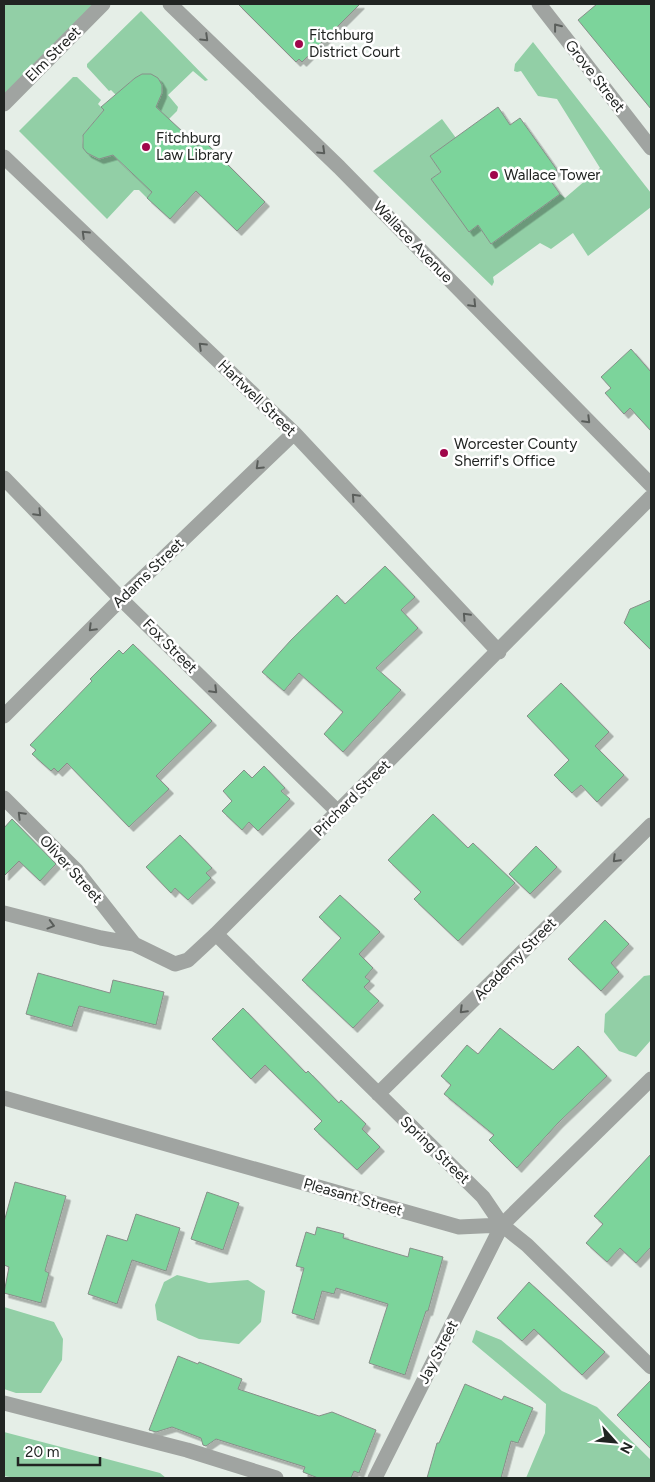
<svg xmlns="http://www.w3.org/2000/svg" width="655" height="1482" viewBox="0 0 655 1482" font-family="Figtree,sans-serif">
<defs>
<filter id="shadow"><feDropShadow dx="4.5" dy="4.5" stdDeviation="0" flood-color="#0004"/></filter>
</defs>
<rect width="100%" height="100%" fill="#e5eee7"/>
<path fill="#92cfa6" d="M4,4H103L4,104Z
M141,11L208,80L205,81L193,71L168,95L178,107L177,111L169,119L154,105C163,96 165,89 158,78L142,74L130,82L117,96L111,90L109,91L87,67V64Z
M533,42L651,193V207L588,256L573,233L551,249L540,243L493,277L494,282L492,286L373,171L442,119L456,138L430,156L441,172L431,179L469,231L478,225L491,244L560,194L565,198L600,168L557,99L538,96L521,71L517,72L514,71L515,64Z
M73,77H77L101,100L98,104L104,110L83,135C81,149 87,155 99,159L110,153L152,192L147,198L139,190H134L107,219L19,131Z
M651,975V1040L636,1057L619,1051L604,1032L605,1014L644,976Z
M177,1275L209,1283L248,1280L265,1291L261,1322L239,1344L199,1339L157,1320L155,1305L164,1282Z
M4,1307L54,1322L63,1339L62,1360L41,1393H16L4,1389Z
M476,1330L501,1340L562,1391L597,1407L651,1460V1478H526L545,1433L546,1404L472,1342Z
M4,1432L160,1473L166,1478H15L4,1476Z"/>
<path fill="#7cd49b" stroke="#878f89" filter="url(#shadow)" d="M238,4H360L302,62L299,59L296,62Z
M597,4H651V109L578,20Z
M142,74H151L158,78L162,85V93L156,107L198,146L203,140L265,202L237,231L196,191L170,219L147,198L152,192L113,155L99,159L87,153L83,148V135L104,110L101,107L135,78Z
M498,107L510,125L520,118L557,170L548,177L560,194L491,244L478,225L469,232L431,179L441,172L430,156Z
M631,349L651,372V431L630,408L624,414L605,393L611,388L601,377Z
M385,566L415,597L401,610L418,628L376,668L401,690L343,752L324,734L343,712L299,673L284,691L262,672L291,640L337,595L345,604Z
M651,600V650L624,623L630,609Z
M133,644L212,721L156,776L169,789L129,827L67,763L58,772L54,768L51,771L32,754L36,750L30,745L92,681L90,679L119,650L123,654Z
M561,683L609,732L595,746L624,775L597,802L581,785L572,793L554,775L569,760L527,716Z
M264,766L285,788L281,791L290,799L258,831L249,822L242,830L222,811L232,801L223,791L244,770L252,778Z
M433,814L468,848L473,843L515,883L458,941L414,899L421,892L388,860Z
M12,819L56,864L40,881L19,861L4,876V828Z
M180,835L212,868L206,873L211,878L188,900L175,888L171,893L146,867Z
M536,846L557,867L530,894L509,874Z
M340,895L380,932L359,954L373,968L365,977L370,981L364,987L379,1001L353,1028L302,980L341,938L319,917Z
M605,920L629,944L611,963L619,972L601,991L568,959Z
M38,973L110,993L113,980L164,992L156,1025L79,1006L72,1027L26,1014Z
M243,1008L306,1073L308,1071L339,1103L341,1100L366,1124L362,1129L380,1147L357,1170L314,1129L322,1121L265,1065L251,1079L212,1039Z
M500,1028L553,1070L578,1046L607,1076L558,1123L517,1168L489,1140L494,1135L444,1094L451,1085L441,1076L467,1045L478,1054Z
M651,1154V1247L636,1263L620,1248L607,1262L586,1243L603,1224L594,1216Z
M15,1182L66,1196L45,1271L49,1273L41,1303L4,1293L9,1267L4,1265V1222Z
M207,1192L239,1203L223,1250L191,1239Z
M136,1214L180,1228L166,1271L132,1260L117,1304L88,1294L107,1235L127,1241Z
M317,1227L344,1234L343,1238L408,1257L410,1248L443,1257L428,1311H426L405,1375L369,1363L388,1304L336,1288L334,1294L322,1291L314,1320L292,1313L304,1268L296,1266L306,1232L315,1235Z
M529,1282L605,1352L582,1375L534,1329L522,1341L497,1318Z
M178,1356L198,1364L199,1362L242,1379L238,1389L319,1416L332,1412L376,1430L359,1473L354,1471L351,1478H318L303,1472L305,1467L216,1439L206,1446L203,1445L201,1438L172,1427L156,1432L149,1430Z
M651,1380V1449L617,1415Z
M465,1384L502,1400L504,1396L533,1408L518,1443L511,1441L501,1478H427L437,1443H439Z"/>
<g fill="none" stroke-linecap="round" stroke-linejoin="round">
<path stroke="#a0a4a1" stroke-width="15" d="M170,4L339,167L651,485
M539,4L651,148
M4,104L103,4
M4,157L294,433L499,652
M4,478L121,599L338,812
M4,716L121,599L294,433
M4,798L76,870L134,944
M4,913L101,938L134,944L175,964L188,960L216,934L651,497
M216,934L483,1197L502,1225L527,1245L651,1367
M378,1094L651,825
M4,1098L459,1227L502,1225
M4,1403L187,1450L276,1478
M375,1478L502,1225L651,1079"/>
</g>
<defs><path id="oneway-chevron" d="M-2-3.5L2.5 0L-2 3.5" fill="none" stroke-width="1.6" stroke-linecap="round" stroke-linejoin="round" transform="scale(1.25)"/></defs>
<g stroke="#5a5e5b">
<use href="#oneway-chevron" transform="translate(557 27) rotate(-128)"/>
<use href="#oneway-chevron" transform="translate(205 38) rotate(44)"/>
<use href="#oneway-chevron" transform="translate(322 151) rotate(44)"/>
<use href="#oneway-chevron" transform="translate(85 234) rotate(-136)"/>
<use href="#oneway-chevron" transform="translate(473 304) rotate(46)"/>
<use href="#oneway-chevron" transform="translate(202 346) rotate(-136)"/>
<use href="#oneway-chevron" transform="translate(587 420) rotate(45)"/>
<use href="#oneway-chevron" transform="translate(259 466) rotate(136)"/>
<use href="#oneway-chevron" transform="translate(355 497) rotate(-133)"/>
<use href="#oneway-chevron" transform="translate(38 513) rotate(46)"/>
<use href="#oneway-chevron" transform="translate(466 616) rotate(-133)"/>
<use href="#oneway-chevron" transform="translate(92 628) rotate(135)"/>
<use href="#oneway-chevron" transform="translate(214 690) rotate(45)"/>
<use href="#oneway-chevron" transform="translate(21 815) rotate(-135)"/>
<use href="#oneway-chevron" transform="translate(616 859) rotate(135)"/>
<use href="#oneway-chevron" transform="translate(51 925) rotate(15)"/>
<use href="#oneway-chevron" transform="translate(463 1010) rotate(135)"/>
</g>
<g fill="#a0074b" stroke="#fff" stroke-width="2">
<circle cx="299" cy="44" r="5"/>
<circle cx="146" cy="147" r="5"/>
<circle cx="494" cy="175" r="5"/>
<circle cx="444" cy="453" r="5"/>
</g>
<g text-anchor="middle" stroke-width="5" stroke-linejoin="round" paint-order="stroke">
<g font-size="15" fill="#212422" stroke="#fff" text-anchor="start">
<text x="309" y="40">Fitchburg<tspan x="309" dy="17">District Court</tspan></text>
<text x="156" y="143">Fitchburg<tspan x="156" dy="17">Law Library</tspan></text>
<text x="504" y="180">Wallace Tower</text>
<text x="454" y="449">Worcester County<tspan x="454" dy="17">Sherrif's Office</tspan></text>
</g>
<g font-size="15" fill="#212422" stroke="#fff">
<text transform="translate(53 54) rotate(-45)" y="5">Elm Street</text>
<text transform="translate(595 76) rotate(52)" y="5">Grove Street</text>
<text transform="translate(413 242) rotate(46)" y="5">Wallace Avenue</text>
<text transform="translate(257 398) rotate(44)" y="5">Hartwell Street</text>
<text transform="translate(148 573) rotate(-44)" y="5">Adams Street</text>
<text transform="translate(170 646) rotate(45)" y="5">Fox Street</text>
<text transform="translate(352 798) rotate(-45)" y="5">Prichard Street</text>
<text transform="translate(71 869) rotate(48)" y="5">Oliver Street</text>
<text transform="translate(515 959) rotate(-45)" y="5">Academy Street</text>
<text transform="translate(435 1150) rotate(44)" y="5">Spring Street</text>
<text transform="translate(353 1197) rotate(16)" y="5">Pleasant Street</text>
<text transform="translate(438 1352) rotate(-63)" y="5">Jay Street</text>
</g>
</g>
<rect width="655" height="1482" fill="none" stroke="#212422" stroke-width="10"/>
<g transform="translate(615 1442) rotate(117)" stroke="#ffffff" stroke-width="4" paint-order="stroke">
<path d="M0-4L9 19L0 12L-9 19Z" fill="#212422"/>
<text y="-8" font-size="14" font-weight="bold" text-anchor="middle" fill="#212422">N</text>
</g>
<path d="M18 1457v8h82v-8" fill="none" stroke="#212422" stroke-width="2.5"/>
<text x="25" y="1457" font-size="15" fill="#212422" stroke="#ffffff" stroke-width="4" paint-order="stroke">20 m</text>
</svg>
